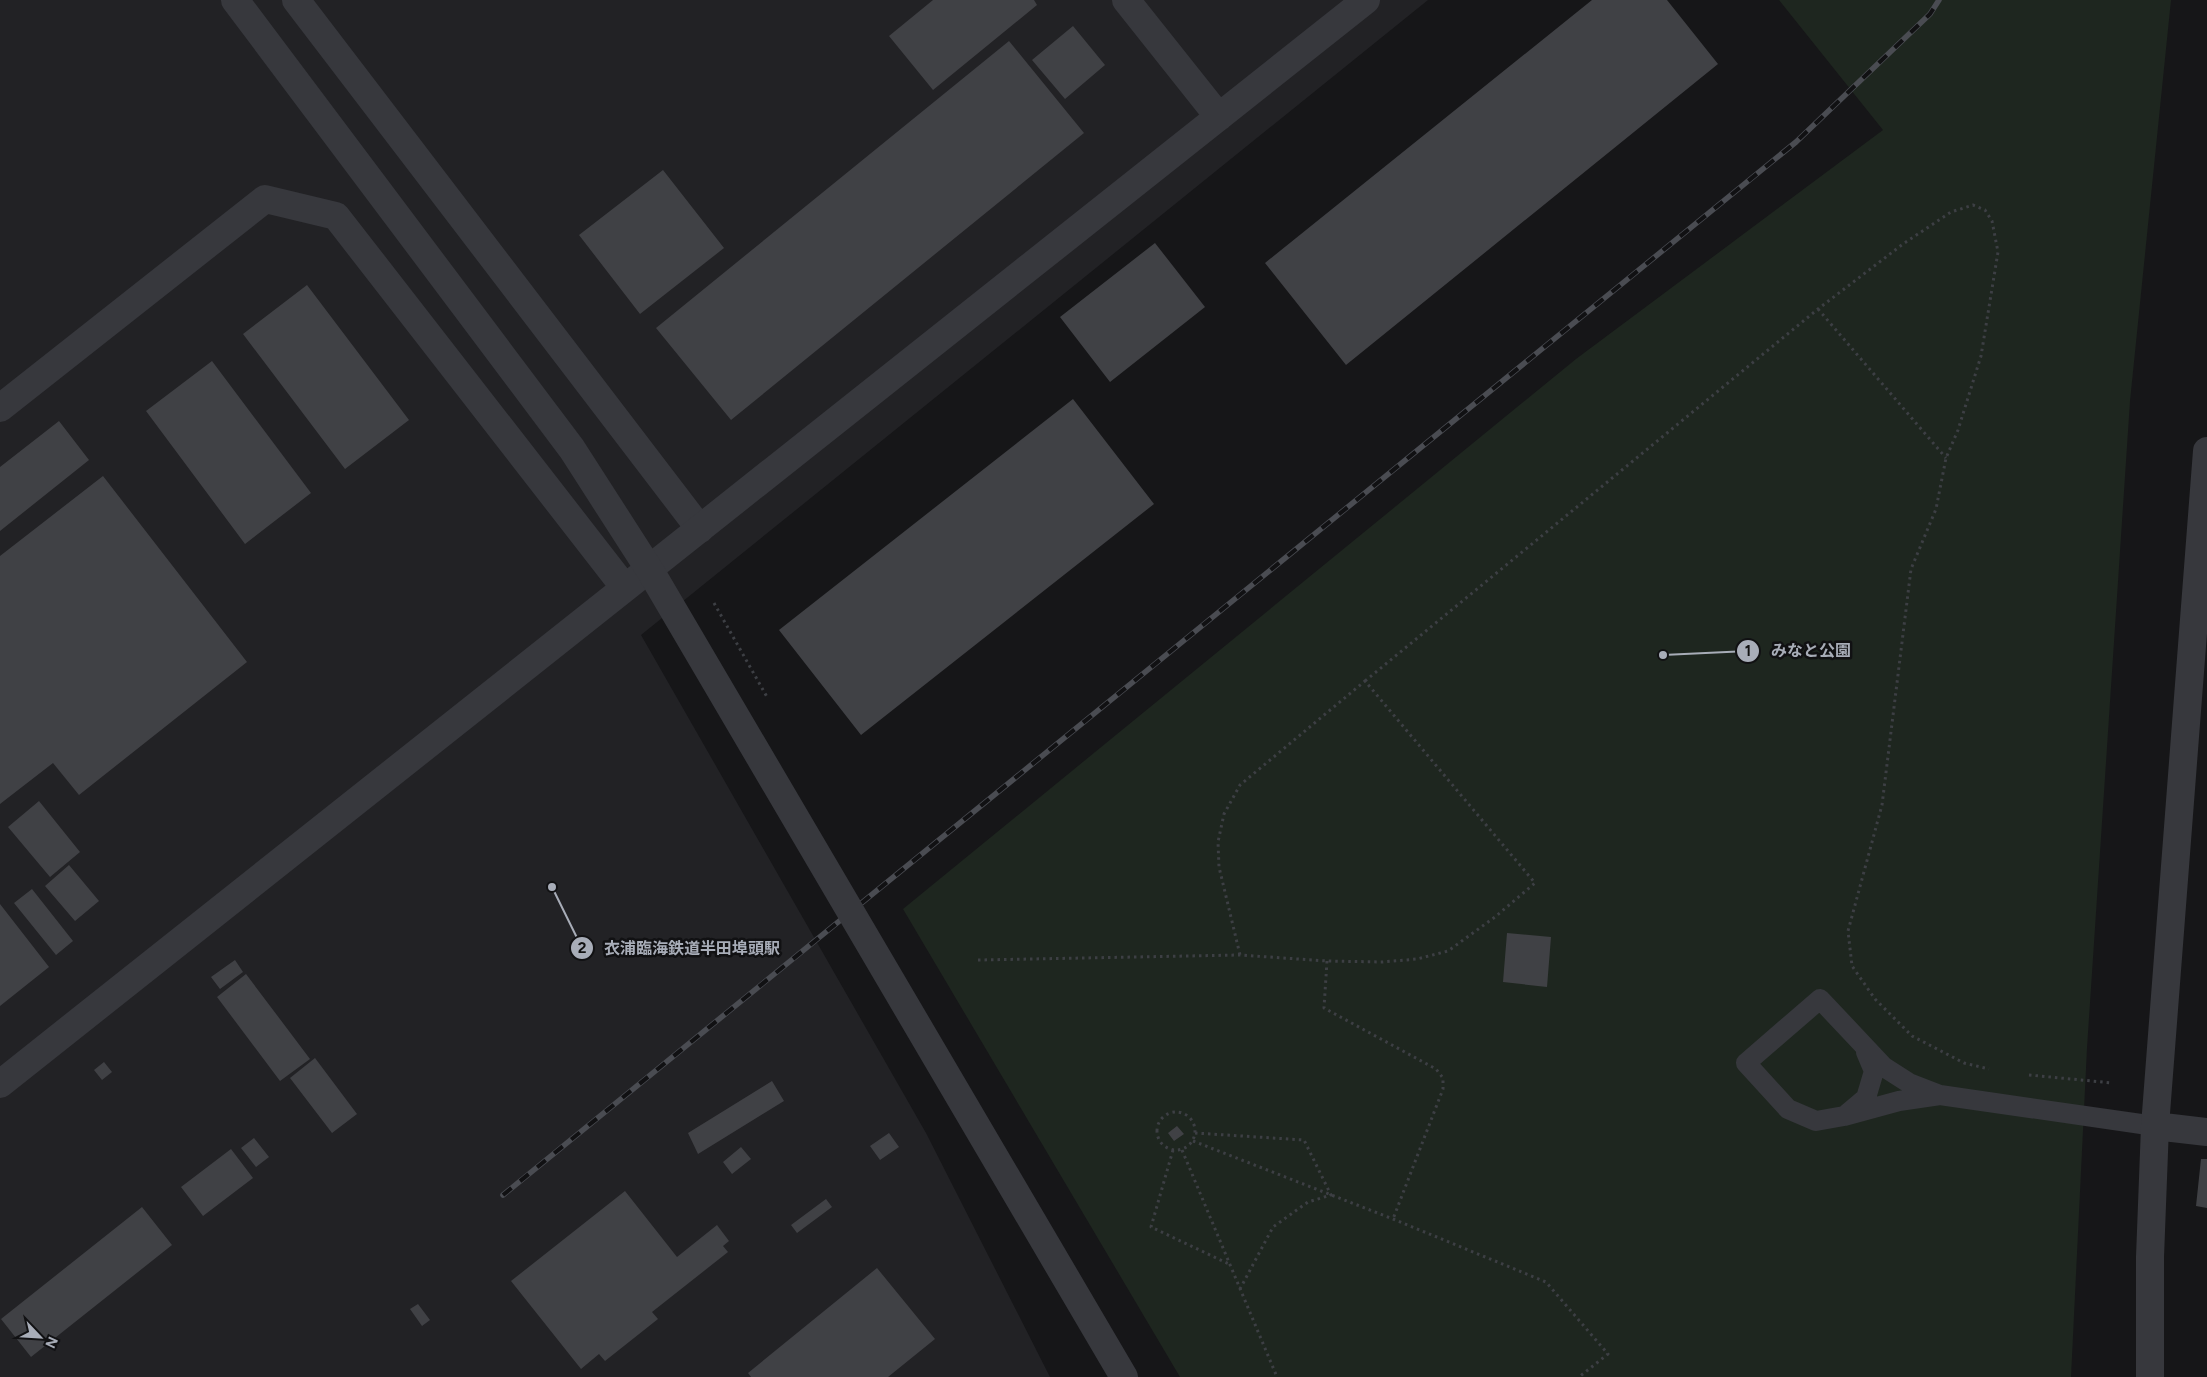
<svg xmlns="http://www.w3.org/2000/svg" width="2207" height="1377" viewBox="0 0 2207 1377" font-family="Figtree,'Noto Sans JP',sans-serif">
<rect width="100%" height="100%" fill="#161618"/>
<path fill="#222225" d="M0,0H1428L641,635L926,1133L1050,1377H0Z"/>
<path fill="#1e261f" d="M1779,0H2171L2130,401L2087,1048L2071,1377H1180L903,909L1576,359L1883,130Z"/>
<path fill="#404145" d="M933,0H1034L1037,5L933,90L889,36Z
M1592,0H1667L1718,64L1346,365L1265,263Z
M1073,26L1105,65L1065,99L1032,60Z
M1009,41L1084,133L731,420L656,328Z
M663,170L724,248L640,314L579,235Z
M1155,243L1205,307L1110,382L1060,317Z
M307,285L409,420L345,469L243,334Z
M212,361L311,493L245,544L146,411Z
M1073,399L1154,504L861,735L779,630Z
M59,421L89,460L0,531V467Z
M103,476L247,662L79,795L53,763L0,804V556Z
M39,801L80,852L50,877L8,827Z
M69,865L99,901L75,921L45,886Z
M32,889L73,941L56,955L14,903Z
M0,904L49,967L0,1006Z
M1507,933L1551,937L1547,987L1503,982Z
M235,960L243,972L220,989L211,977Z
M246,974L310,1059L280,1081L217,997Z
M315,1058L357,1114L332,1133L290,1078Z
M104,1062L112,1072L102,1080L94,1070Z
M772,1081L784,1101L698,1154L688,1133Z
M1177,1126L1184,1134L1174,1141L1168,1133Z
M889,1133L899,1147L880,1160L870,1146Z
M254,1138L269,1157L256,1167L241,1148Z
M741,1147L751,1159L732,1174L723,1162Z
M231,1149L253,1178L203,1216L181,1187Z
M2201,1159H2207V1208L2196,1206Z
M625,1191L677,1257L717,1225L729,1241L723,1246L728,1252L652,1312L658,1319L605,1361L599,1354L581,1369L511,1281Z
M826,1199L832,1207L797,1233L791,1225Z
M142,1207L172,1245L31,1357L1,1319Z
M877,1268L935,1339L888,1377H751L748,1373Z
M418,1304L430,1320L422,1326L410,1309Z"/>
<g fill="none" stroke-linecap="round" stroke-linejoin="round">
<path stroke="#3d3f44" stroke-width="3" stroke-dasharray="2.5 4" stroke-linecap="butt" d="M1818,309L1946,458
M714,603L767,697
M1365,681L1818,309L1903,244L1951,212L1973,205L1985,210L1992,221L1998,252L1981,356L1958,430L1946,458L1936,509L1911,569L1882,805L1848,931L1852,966L1875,999L1912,1036L1964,1063L1989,1069
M978,960L1240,955L1327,961L1382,962L1417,959L1448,951L1495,917L1535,883L1365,681L1240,785L1224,814L1218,842L1219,867L1240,955
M1327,961L1324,1008L1436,1069L1443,1078V1089L1393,1219
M2029,1075L2112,1083
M1157 1131a19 19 0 1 1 38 0a19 19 0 1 1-38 0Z
M1195,1133L1304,1140L1331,1195L1308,1202L1273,1227L1240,1289
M1193,1141L1393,1219L1546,1282L1608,1354L1579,1377
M1173,1150L1151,1227L1229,1264
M1182,1150L1277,1377"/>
<path stroke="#37383d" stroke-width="20" d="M1940,1095L1899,1101L1844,1116L1816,1121L1788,1109L1746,1063L1820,999L1884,1067L1909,1083L1940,1095L2155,1126
M1847,1114L1866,1098L1874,1071L1866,1052"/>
<path stroke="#37383d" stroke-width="28" d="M296,0L700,529"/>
<path stroke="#37383d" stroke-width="28" d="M1126,0L1219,117
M0,408L265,199L336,216L625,588
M0,1084L1366,0
M2155,1126L2207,1132
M2150,1377V1257L2155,1126L2207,451"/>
<defs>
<path id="rail" d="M503,1195L1796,142L1930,14L1939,0"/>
</defs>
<use href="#rail" stroke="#4a4c52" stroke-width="5.5"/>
<use href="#rail" stroke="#111113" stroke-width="4" stroke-dasharray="11" stroke-linecap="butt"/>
<path stroke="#37383d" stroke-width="28" d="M235,0L572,449L651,572L1124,1377"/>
</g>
<path fill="none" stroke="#a8adb8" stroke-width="2" d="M1663 655L1748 651M552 887L582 948"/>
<g fill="#a8adb8" stroke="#111113" stroke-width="2">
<circle cx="1663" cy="655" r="5"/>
<circle cx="552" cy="887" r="5"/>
<circle cx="1748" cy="651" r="12"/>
<circle cx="582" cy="948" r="12"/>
</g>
<g font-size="15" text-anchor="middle" font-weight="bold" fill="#111">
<text x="1748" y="656">1</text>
<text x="582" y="953">2</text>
</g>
<g font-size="16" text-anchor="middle" font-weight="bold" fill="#a8adb8" stroke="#111113" stroke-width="5" stroke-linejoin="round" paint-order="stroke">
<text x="1811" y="656">みなと公園</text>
<text x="692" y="954">衣浦臨海鉄道半田埠頭駅</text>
</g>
<g transform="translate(40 1337) rotate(115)" stroke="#111113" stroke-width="4" paint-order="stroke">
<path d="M0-4L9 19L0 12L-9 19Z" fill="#a8adb8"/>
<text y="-8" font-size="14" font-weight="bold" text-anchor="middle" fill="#a8adb8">N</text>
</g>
</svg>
